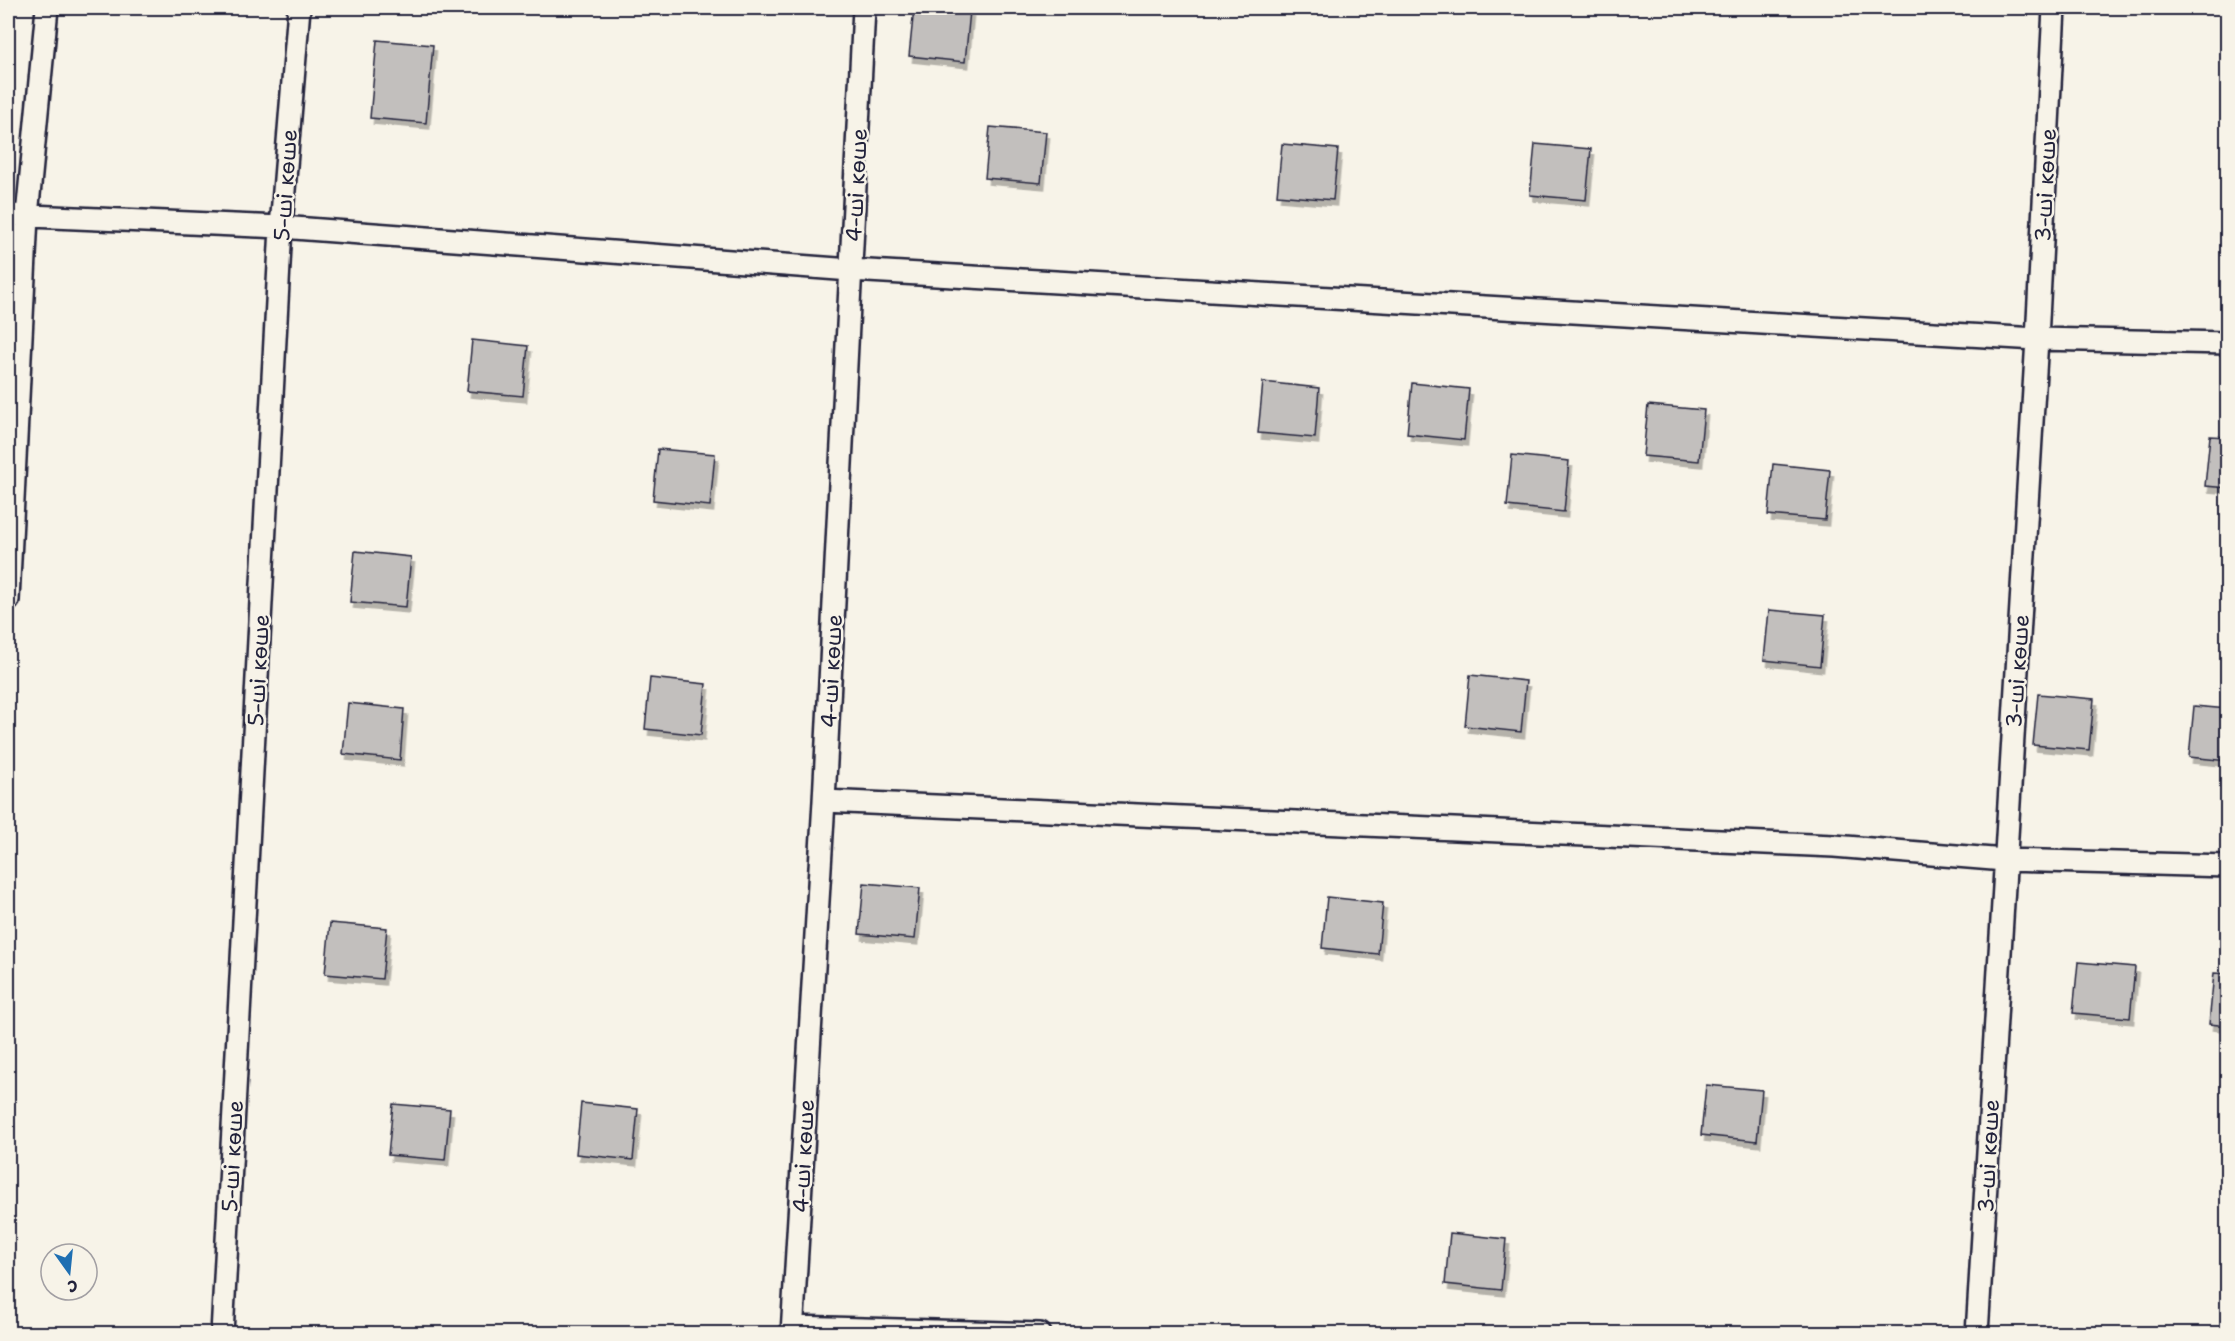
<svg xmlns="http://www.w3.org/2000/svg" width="2235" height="1341" viewBox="0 0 2235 1341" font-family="'Shantell Sans',sans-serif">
<defs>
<filter id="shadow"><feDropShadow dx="3.5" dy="6" stdDeviation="0" flood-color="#0004"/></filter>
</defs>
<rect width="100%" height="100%" fill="#f7f3e8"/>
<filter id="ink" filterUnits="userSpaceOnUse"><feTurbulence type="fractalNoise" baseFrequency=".0167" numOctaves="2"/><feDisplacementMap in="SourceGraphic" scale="12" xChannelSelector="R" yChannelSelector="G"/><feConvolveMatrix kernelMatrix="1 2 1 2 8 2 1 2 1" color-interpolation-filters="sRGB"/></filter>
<g filter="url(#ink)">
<path fill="#c2bfbd" stroke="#22223b" stroke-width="1.5" filter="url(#shadow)" d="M914,8L970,11L965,62L909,56Z
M377,40L433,45L426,123L370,118Z
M990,127L1046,132L1041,183L985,178Z
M1282,144L1338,149L1333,200L1277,195Z
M1535,144L1591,149L1586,200L1530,195Z
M472,340L528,346L523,396L467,391Z
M1263,382L1319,388L1315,438L1258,433Z
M1412,383L1469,389L1464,440L1407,434Z
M1648,405L1704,410L1699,461L1643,456Z
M2210,436L2228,437V488L2205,486Z
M658,449L715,454L710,506L653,500Z
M1512,455L1569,461L1564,512L1507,506Z
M1773,464L1830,470L1825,520L1768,515Z
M355,551L411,557L406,607L350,602Z
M1769,610L1825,615L1820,666L1764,660Z
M1470,675L1526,681L1521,732L1465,726Z
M650,678L706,684L701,735L645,729Z
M2038,694L2094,699L2089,750L2033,745Z
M348,703L404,709L400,760L343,754Z
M2194,706L2228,709V761L2189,757Z
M864,883L920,888L915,939L859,934Z
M1327,897L1383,903L1378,954L1322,948Z
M330,923L387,928L382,979L325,974Z
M2078,962L2135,967L2130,1018L2073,1013Z
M2214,973L2228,974V1026L2209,1024Z
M1706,1085L1762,1090L1757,1141L1701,1135Z
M581,1103L638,1109L633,1160L576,1154Z
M393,1104L450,1109L445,1160L388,1155Z
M1450,1233L1506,1239L1501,1290L1445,1284Z"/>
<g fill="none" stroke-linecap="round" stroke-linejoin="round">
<defs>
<path id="service" d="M8,215L281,227L851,270L2037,339L2228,343
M8,600L27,216L47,8
M824,801L1834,846L2005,860L2228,866
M793,1327L1040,1334
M222,1334L281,227L299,8
M792,1334L824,801L864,8
M1977,1334L2037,339L2054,8"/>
</defs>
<use href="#service" stroke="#22223b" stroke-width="26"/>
<use href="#service" stroke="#f7f3e8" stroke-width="21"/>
</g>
</g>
<g text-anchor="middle" stroke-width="5" stroke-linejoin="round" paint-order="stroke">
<g font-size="22" fill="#22223b" stroke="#f7f3e8">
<text transform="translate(285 185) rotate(-86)" y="8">5-ші көше</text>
<text transform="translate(856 185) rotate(-87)" y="8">4-ші көше</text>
<text transform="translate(2045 185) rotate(-87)" y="8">3-ші көше</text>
<text transform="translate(258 670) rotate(-87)" y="8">5-ші көше</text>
<text transform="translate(831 671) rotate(-87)" y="8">4-ші көше</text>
<text transform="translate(2017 671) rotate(-86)" y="8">3-ші көше</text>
<text transform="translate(232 1156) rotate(-87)" y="8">5-ші көше</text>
<text transform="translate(803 1156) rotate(-87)" y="8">4-ші көше</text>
<text transform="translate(1988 1156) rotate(-87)" y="8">3-ші көше</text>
</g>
</g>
<rect width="2235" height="1341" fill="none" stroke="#f7f3e8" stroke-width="30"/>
<rect x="15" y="15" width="2205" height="1311" fill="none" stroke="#22223b" stroke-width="2" filter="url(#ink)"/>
<g transform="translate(69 1272) rotate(165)"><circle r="28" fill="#f7f3e8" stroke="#a29fa3" stroke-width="1.5"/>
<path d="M0-4.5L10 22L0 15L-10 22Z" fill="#1f6fb2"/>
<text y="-9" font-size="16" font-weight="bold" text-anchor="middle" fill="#22223b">С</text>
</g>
</svg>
